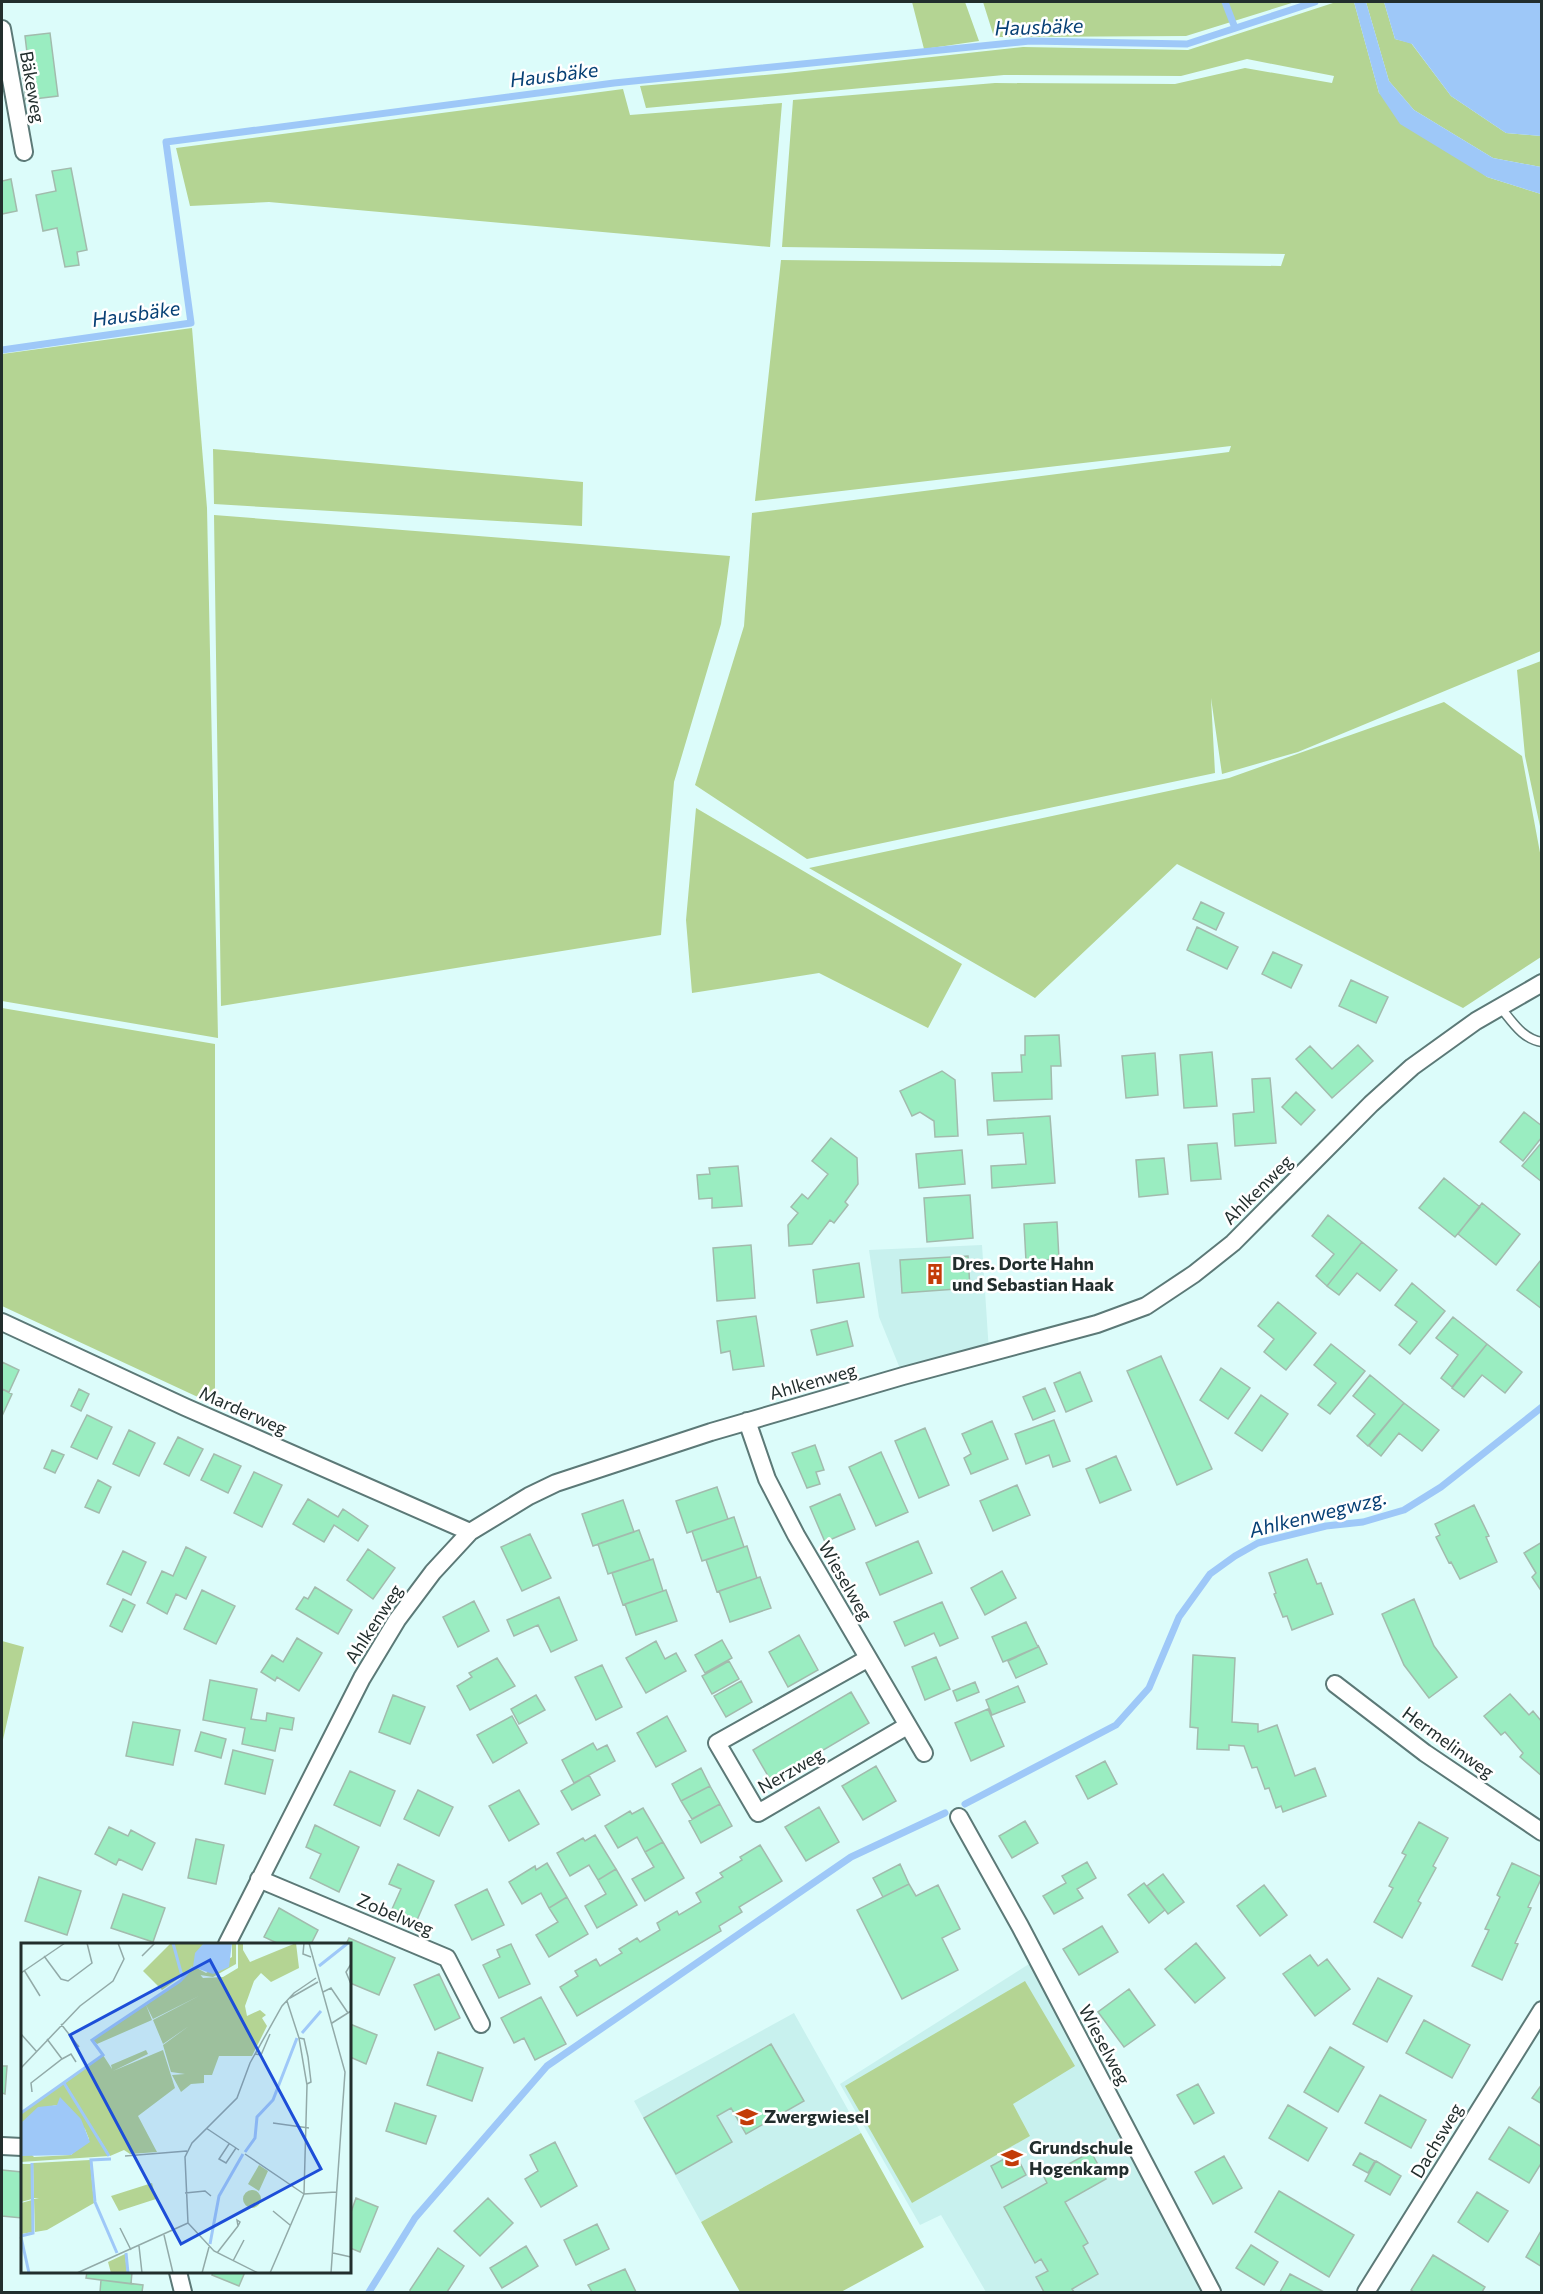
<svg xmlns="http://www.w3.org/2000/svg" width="1543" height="2294" viewBox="0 0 1543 2294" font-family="Commissioner,sans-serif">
<rect width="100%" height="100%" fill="#dcfcfa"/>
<path fill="#c8f1ee" d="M982,1245L989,1352L903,1376L879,1317L869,1250Z
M1037,1959L1212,2292H986L941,2215L920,2225L840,2084Z
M794,2013L861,2133L701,2222L634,2101Z"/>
<path fill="#b4d493" d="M912,2H965L979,41L924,49Z
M983,2H1295L1186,36L994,37Z
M1336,2H1354L1379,93L1487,177L1541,194V651L1298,752L1222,774L1211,698L1215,773L807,859L695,785L744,626L752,513L1229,452L1231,446L755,501L781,260L1281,266L1285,254L782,247L793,100L995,83L1175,84L1245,68L1332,83L1334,76L1247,59L1181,76L1004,75L646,108L640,86L786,73L1023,47L1188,50Z
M1366,2H1384L1395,39L1411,43L1451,96L1506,133L1541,136V167L1493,158L1414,110L1389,81Z
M623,89L630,115L782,103L770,247L269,202L190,206L176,148Z
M192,328L207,508L218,1038L2,1001V354Z
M213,449L583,482L582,526L214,504Z
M214,515L730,556L721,624L674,782L661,935L221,1006Z
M1541,661V831L1525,756L1517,670Z
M1444,702L1522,756L1541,858V957L1463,1008L1177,864L1035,998L809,868L1229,778Z
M696,808L962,964L928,1028L819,973L692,993L686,920Z
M2,1008L215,1044V1405L2,1306Z
M2,1641L24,1647L2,1744Z
M1025,1981L1075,2066L1013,2104L1030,2136L912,2203L845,2086Z
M861,2133L924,2247L841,2292H740L701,2222Z"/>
<path fill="#9ec8f8" d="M1354,2H1366L1389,81L1414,110L1493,158L1541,167V194L1487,177L1400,124L1379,93Z
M1384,2H1541V136L1506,133L1451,96L1412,44L1395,39Z"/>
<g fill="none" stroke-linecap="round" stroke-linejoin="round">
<path stroke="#9ec8f8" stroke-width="7" d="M1225,2L1235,28
M2,350L191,323L166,142L614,83L1030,41L1187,44L1315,2
M965,1804L1116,1725L1149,1688L1179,1617L1210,1574L1235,1556L1258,1543L1326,1526L1363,1522L1404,1510L1441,1487L1542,1407
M369,2292L415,2218L547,2066L851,1857L945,1813"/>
</g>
<path fill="#9aedc1" stroke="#a2bbad" stroke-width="1.5" d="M50,33L58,96L26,100L21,62L28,61L25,36Z
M71,168L87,250L77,252L79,265L65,267L57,228L43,231L36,195L56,191L52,171Z
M11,179L17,211L2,214V181Z
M1201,902L1224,913L1216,930L1193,919Z
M1197,927L1238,947L1227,969L1187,950Z
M1273,952L1302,965L1291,988L1262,974Z
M1351,980L1388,997L1376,1023L1339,1006Z
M1059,1035L1061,1066H1051L1052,1099L994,1101L992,1073L1022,1072L1021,1055H1025V1036Z
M1358,1045L1373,1061L1332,1098L1296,1059L1310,1046L1332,1069Z
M1212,1052L1217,1106L1184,1108L1180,1055Z
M1155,1053L1158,1095L1126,1098L1122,1056Z
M942,1071L955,1080L958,1136L935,1137L934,1121L920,1112L912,1116L900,1091Z
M1270,1078L1276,1143L1235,1146L1233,1114L1254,1112L1252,1079Z
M1296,1092L1315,1110L1301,1125L1282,1107Z
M1524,1112L1542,1126V1137L1523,1161L1500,1142Z
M1050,1116L1055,1183L992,1188L991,1166L1026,1164L1023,1133L988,1135L987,1120Z
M831,1138L857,1158L858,1184L845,1202L848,1205L834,1223L830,1220L812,1244L789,1246L788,1225L798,1213L791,1207L802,1194L808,1199L828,1174L812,1161Z
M1542,1142V1182L1522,1166Z
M1217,1143L1221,1179L1191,1181L1188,1145Z
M962,1150L965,1184L919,1188L916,1154Z
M1164,1158L1168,1194L1139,1197L1136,1160Z
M738,1166L742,1206L712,1208V1198L699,1199L697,1175L710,1174L709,1168Z
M1444,1178L1480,1207L1455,1237L1419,1208Z
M970,1195L973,1238L927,1242L924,1198Z
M1482,1203L1520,1234L1496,1265L1458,1234Z
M1328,1215L1362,1242L1327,1286L1316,1276L1334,1254L1312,1236Z
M1057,1222L1059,1259L1026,1261L1024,1224Z
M1362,1242L1397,1270L1380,1291L1357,1273L1339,1295L1327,1286Z
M751,1245L755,1298L717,1301L713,1248Z
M968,1256L970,1288L902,1293L900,1260Z
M1541,1260H1542V1309L1517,1290Z
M859,1263L864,1297L817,1303L813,1270Z
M1412,1283L1445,1311L1410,1354L1399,1345L1417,1322L1395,1305Z
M1278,1302L1316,1333L1286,1370L1264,1352L1274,1339L1258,1326Z
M756,1316L764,1366L733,1370L730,1351L721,1353L717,1321Z
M1453,1317L1487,1344L1452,1387L1441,1378L1458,1355L1436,1338Z
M847,1321L853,1346L817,1355L811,1330Z
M1331,1344L1365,1371L1330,1414L1318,1405L1336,1383L1314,1365Z
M1487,1344L1522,1372L1505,1393L1482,1375L1464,1397L1452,1388Z
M1161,1356L1212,1469L1177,1485L1127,1371Z
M2,1362L19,1370L9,1392L2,1389Z
M1221,1368L1250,1388L1228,1419L1200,1400Z
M1080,1372L1092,1401L1066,1412L1054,1383Z
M1370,1375L1404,1403L1368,1446L1357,1436L1375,1414L1353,1396Z
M1045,1388L1055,1411L1033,1420L1023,1397Z
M2,1389L12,1394L2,1416Z
M79,1389L89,1394L81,1411L71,1406Z
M1261,1395L1288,1414L1262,1451L1235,1433Z
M1404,1403L1439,1430L1422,1451L1399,1433L1381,1456L1369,1446Z
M87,1415L112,1427L97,1459L71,1447Z
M1054,1420L1070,1461L1053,1467L1049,1455L1026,1464L1015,1434Z
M992,1421L1008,1459L971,1474L964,1458L971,1454L962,1434Z
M925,1428L949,1485L919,1498L895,1441Z
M129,1430L155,1443L139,1476L113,1464Z
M178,1437L203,1449L189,1476L164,1464Z
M815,1445L824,1470L816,1472L820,1484L807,1488L792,1453Z
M52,1450L64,1455L55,1473L44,1468Z
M881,1452L908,1512L876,1526L849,1467Z
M214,1454L241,1466L228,1493L201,1480Z
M1116,1456L1131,1490L1100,1503L1086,1469Z
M254,1472L282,1485L262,1527L234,1513Z
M98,1480L111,1487L99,1513L85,1507Z
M1017,1485L1030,1515L993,1531L980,1501Z
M717,1487L728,1519L687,1533L676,1501Z
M840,1494L855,1529L825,1542L810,1507Z
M308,1499L338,1517L343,1509L368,1526L358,1541L334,1525L324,1542L293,1524Z
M623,1500L634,1532L593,1546L582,1514Z
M1474,1505L1489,1536L1486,1537L1497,1562L1460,1579L1451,1562L1449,1563L1436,1537L1440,1535L1435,1524Z
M734,1517L744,1547L702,1561L692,1531Z
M639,1530L650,1560L608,1574L598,1544Z
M530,1534L551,1578L522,1591L501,1547Z
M918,1541L932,1573L880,1595L866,1563Z
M1542,1542V1592L1532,1577L1536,1573L1524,1553Z
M747,1546L757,1578L717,1592L706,1560Z
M186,1547L206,1557L186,1599L176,1594L167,1614L147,1603L162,1571L173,1576Z
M368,1549L395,1568L373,1599L347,1580Z
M123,1551L146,1562L131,1595L107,1584Z
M653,1559L663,1591L623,1605L612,1573Z
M1307,1559L1317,1584L1321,1583L1333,1614L1292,1630L1287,1616L1283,1617L1274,1594L1276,1593L1269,1573Z
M1002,1571L1016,1598L985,1615L971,1588Z
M760,1577L771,1608L730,1622L719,1591Z
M315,1587L352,1610L338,1634L296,1609L304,1597L308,1599Z
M202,1590L235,1606L216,1644L184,1629Z
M666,1590L677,1621L636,1635L625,1604Z
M559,1597L577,1640L551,1652L538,1625L514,1636L507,1620Z
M123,1599L135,1605L122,1632L110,1626Z
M1414,1599L1434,1646L1457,1677L1429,1698L1404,1665L1382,1614Z
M474,1601L489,1631L458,1647L443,1617Z
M942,1602L958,1638L940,1646L934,1633L905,1646L894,1622Z
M1026,1622L1038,1647L1003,1662L992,1637Z
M799,1635L818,1670L788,1687L769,1652Z
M297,1638L322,1653L299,1691L277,1677L275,1681L261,1672L272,1655L283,1662Z
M722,1640L732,1658L705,1673L695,1655Z
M656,1641L665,1659L676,1653L686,1671L646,1693L626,1658Z
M1038,1645L1047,1664L1016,1678L1008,1661L1038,1647Z
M1193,1655L1235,1658L1232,1722L1258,1724V1732L1277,1725L1295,1776L1315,1768L1326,1796L1283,1812L1281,1806L1276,1808L1269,1788L1265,1789L1257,1767L1252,1768L1244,1746L1229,1745V1750L1197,1749L1198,1728L1190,1727Z
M936,1657L950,1689L925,1700L912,1667Z
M497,1658L515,1686L470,1710L457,1686L472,1677L469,1673Z
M729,1661L739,1679L712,1694L702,1676Z
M602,1665L622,1707L596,1720L575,1677Z
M210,1680L257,1689L251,1719L266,1721L267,1713L294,1718L292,1730L280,1728L275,1751L242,1744L245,1728L203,1720Z
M741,1681L752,1702L726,1717L714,1696Z
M975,1682L979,1692L957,1701L953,1691Z
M1018,1686L1025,1702L992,1715L986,1700Z
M851,1692L869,1723L771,1781L753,1750Z
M1510,1694L1529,1715L1533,1711L1542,1722V1776L1520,1757L1523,1753L1505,1732L1501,1735L1484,1716Z
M393,1695L425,1707L410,1744L379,1732Z
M536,1695L545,1710L519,1724L511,1709Z
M988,1709L1004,1746L971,1761L955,1723Z
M512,1716L527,1743L493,1763L477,1735Z
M667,1716L686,1751L656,1767L637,1733Z
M133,1722L180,1730L173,1765L126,1756Z
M201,1732L226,1739L221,1758L195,1751Z
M593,1743L597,1750L607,1745L615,1761L574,1783L562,1760Z
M233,1750L273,1760L265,1794L225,1784Z
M1105,1761L1117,1784L1088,1799L1076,1776Z
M876,1766L896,1801L863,1820L842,1786Z
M701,1768L710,1786L681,1801L672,1784Z
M350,1771L395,1791L380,1826L334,1805Z
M589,1775L600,1795L572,1810L561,1791Z
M710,1786L720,1804L692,1819L681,1801Z
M418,1790L453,1807L439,1836L404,1819Z
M519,1790L539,1824L509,1841L489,1806Z
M720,1804L732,1826L701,1843L689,1821Z
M819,1807L839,1842L806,1861L785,1827Z
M643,1808L663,1842L645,1852L637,1837L618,1848L605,1826L630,1811L632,1814Z
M1025,1821L1038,1843L1012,1858L999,1836Z
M1419,1822L1448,1838L1433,1866L1436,1868L1418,1901L1421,1903L1402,1938L1374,1922L1393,1888L1389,1886L1406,1855L1402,1853Z
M315,1825L359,1847L339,1892L310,1878L321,1854L306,1847Z
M109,1827L128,1836L131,1830L155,1843L142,1870L119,1859L116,1865L95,1854Z
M595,1835L616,1869L598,1880L589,1865L570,1876L557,1853L583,1838L585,1841Z
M196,1839L224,1845L216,1884L188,1878Z
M663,1842L684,1878L645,1901L632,1879L654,1867L645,1852Z
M760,1845L782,1881L739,1907L742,1912L719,1926L721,1931L577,2016L560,1987L578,1976L575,1971L596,1959L600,1966L622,1953L619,1949L637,1938L640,1942L660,1930L657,1923L677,1911L679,1915L701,1902L696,1893L723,1877L720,1873L742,1860L740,1857Z
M1087,1862L1096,1878L1077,1889L1083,1898L1054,1914L1043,1896L1066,1883L1062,1876Z
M547,1863L567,1897L549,1908L541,1893L522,1904L509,1882L535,1866L536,1870Z
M1512,1863L1542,1877L1528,1907L1531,1908L1515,1943L1518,1944L1502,1980L1472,1966L1489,1930L1485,1929L1500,1897L1497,1895Z
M398,1864L434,1881L417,1920L392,1909L401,1889L389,1884Z
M900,1864L909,1884L883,1897L873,1878Z
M616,1869L637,1905L597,1928L585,1906L606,1894L598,1880Z
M1163,1874L1184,1902L1168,1914L1147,1886Z
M39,1877L81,1891L67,1935L25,1921Z
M1144,1883L1165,1910L1149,1923L1128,1895Z
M909,1884L916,1896L938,1885L960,1929L942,1938L958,1970L902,1999L857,1910Z
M1264,1885L1287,1915L1260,1936L1237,1906Z
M487,1889L504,1925L472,1940L455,1905Z
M123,1894L165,1908L153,1942L111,1928Z
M567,1897L588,1934L549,1957L536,1935L558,1922L549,1908Z
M279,1908L318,1930L311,1944H279L264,1937Z
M1102,1926L1118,1952L1079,1975L1063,1949Z
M349,1938L395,1958L379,1995L350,1983V1944H346Z
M1196,1943L1225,1978L1195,2003L1165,1969Z
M511,1944L530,1984L499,1998L483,1965L500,1957L497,1950Z
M1310,1955L1318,1966L1327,1959L1350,1989L1315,2016L1283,1974Z
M439,1974L460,2018L435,2030L414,1985Z
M1378,1978L1412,1996L1387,2042L1353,2024Z
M1129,1989L1155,2025L1124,2047L1098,2012Z
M541,1997L566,2044L535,2060L524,2038L514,2043L501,2018Z
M1424,2020L1470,2045L1452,2078L1406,2053Z
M350,2024L377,2035L366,2064L350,2057Z
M771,2044L804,2101L746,2134L731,2108L717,2116L732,2142L676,2174L644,2118Z
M1330,2047L1364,2067L1338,2112L1304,2092Z
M438,2052L483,2068L472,2101L427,2085Z
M2,2066H7L5,2094L2,2093Z
M1198,2084L1214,2113L1194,2124L1177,2095Z
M1542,2084V2104L1532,2098Z
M1380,2095L1426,2120L1411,2148L1365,2123Z
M395,2103L436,2116L426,2144L386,2131Z
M1288,2105L1327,2128L1308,2161L1269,2138Z
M1509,2127L1542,2147V2162L1529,2183L1489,2159Z
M555,2142L577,2186L541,2207L525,2179L538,2171L530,2155Z
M1091,2152L1106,2179L1065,2202L1088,2243L1083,2246L1098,2274L1072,2289L1074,2292H1044L1036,2277L1048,2271L1041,2259L1035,2263L1004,2207L1047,2183L1044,2177Z
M1015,2153L1026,2175L1002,2188L991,2166Z
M1360,2153L1375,2161L1368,2173L1353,2165Z
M1224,2156L1242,2188L1213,2204L1195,2172Z
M1376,2161L1401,2176L1390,2195L1365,2181Z
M2,2170L22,2172V2218L2,2216Z
M1279,2191L1354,2235L1329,2277L1255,2232Z
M1477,2192L1508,2211L1488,2242L1458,2222Z
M356,2198L378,2207L360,2252L350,2248V2215Z
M488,2198L513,2223L480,2256L454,2231Z
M597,2224L609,2249L576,2265L564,2240Z
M1541,2231H1542V2267L1526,2257Z
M1251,2245L1278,2262L1264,2285L1236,2268Z
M526,2246L538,2266L502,2288L490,2268Z
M438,2248L464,2266L447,2292H410V2290Z
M1433,2255L1485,2287L1482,2292H1414L1411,2290Z
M625,2269L636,2292H592L588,2285Z
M87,2272H132L131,2284L86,2278Z
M213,2272H245L239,2286L212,2275Z
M1290,2274L1324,2292H1280Z
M101,2280L143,2285L142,2292H100Z"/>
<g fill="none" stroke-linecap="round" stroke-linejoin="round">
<defs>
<path id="lane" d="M1500,1007C1512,1021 1522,1039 1542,1042"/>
<path id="street" d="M2,29L24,152
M2,1322L185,1407L470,1532
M747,1421L767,1479L796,1535L924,1753
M867,1659L717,1743L758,1813L907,1726
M1335,1684L1425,1753L1542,1832
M959,1817L1020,1926L1212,2292
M259,1879L447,1958L481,2024
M227,1944L362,1678L397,1620L433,1572L470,1532L529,1496L556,1483L711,1432L903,1376L1097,1324L1146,1306L1194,1274L1233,1243L1371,1104L1412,1067L1476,1021L1542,983
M2,2146L22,2147
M178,2272L183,2292
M1366,2292L1542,2010"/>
</defs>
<use href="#lane" stroke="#5c7977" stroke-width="11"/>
<use href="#street" stroke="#5c7977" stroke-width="20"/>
<use href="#lane" stroke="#fff" stroke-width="8"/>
<use href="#street" stroke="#fff" stroke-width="16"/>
</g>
<defs>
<symbol id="building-bare" viewBox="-9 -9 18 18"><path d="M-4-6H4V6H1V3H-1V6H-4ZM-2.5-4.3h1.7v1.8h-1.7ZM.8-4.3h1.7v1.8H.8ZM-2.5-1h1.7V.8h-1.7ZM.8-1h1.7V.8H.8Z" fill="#c33c08" stroke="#fff" stroke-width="2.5" paint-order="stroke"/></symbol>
<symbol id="school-bare" viewBox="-9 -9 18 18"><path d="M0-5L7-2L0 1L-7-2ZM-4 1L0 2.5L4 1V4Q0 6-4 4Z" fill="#c33c08" stroke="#fff" stroke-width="2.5" paint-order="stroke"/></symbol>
</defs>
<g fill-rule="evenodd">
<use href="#building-bare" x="920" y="1259" width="30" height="30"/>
<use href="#school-bare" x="732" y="2102" width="30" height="30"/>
<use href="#school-bare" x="997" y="2143" width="30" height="30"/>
</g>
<g text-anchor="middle" stroke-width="5" stroke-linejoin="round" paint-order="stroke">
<g font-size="18" fill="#222e2d" stroke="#fff">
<text transform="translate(32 87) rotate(80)" y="6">Bäkeweg</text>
<text transform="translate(1258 1190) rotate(-45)" y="6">Ahlkenweg</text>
<text transform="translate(813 1382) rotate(-16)" y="6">Ahlkenweg</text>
<text transform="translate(243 1411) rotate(24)" y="6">Marderweg</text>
<text transform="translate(845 1581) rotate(60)" y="6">Wieselweg</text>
<text transform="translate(374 1624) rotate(-57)" y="6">Ahlkenweg</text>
<text transform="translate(1448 1743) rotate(36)" y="6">Hermelinweg</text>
<text transform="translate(791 1771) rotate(-30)" y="6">Nerzweg</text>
<text transform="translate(395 1915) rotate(23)" y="6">Zobelweg</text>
<text transform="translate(1104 2045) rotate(62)" y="6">Wieselweg</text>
<text transform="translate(1437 2141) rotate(-59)" y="6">Dachsweg</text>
</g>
<g font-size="18" font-weight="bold" fill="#222e2d" stroke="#fff" text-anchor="start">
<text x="952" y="1270">Dres. Dorte Hahn<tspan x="952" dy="21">und Sebastian Haak</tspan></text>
<text x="764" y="2123">Zwergwiesel</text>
<text x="1029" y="2154">Grundschule<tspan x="1029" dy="21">Hogenkamp</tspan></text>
</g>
<g font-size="20" font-style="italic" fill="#074075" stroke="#fff">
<text transform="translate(1039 27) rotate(-2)" y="7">Hausbäke</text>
<text transform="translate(554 75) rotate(-7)" y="7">Hausbäke</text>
<text transform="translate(136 314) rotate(-8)" y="7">Hausbäke</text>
<text transform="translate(1318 1514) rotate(-14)" y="7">Ahlkenwegwzg.</text>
</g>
</g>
<g transform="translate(21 1943)">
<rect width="330" height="330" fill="#dcfcfa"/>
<path d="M150,0H188L174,24L185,30L211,14V0H215V21L192,34L179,32L173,25L182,35L202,34L217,25V0H222V7L229,19L275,0L278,25L250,39L240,30L233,38L224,63L226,73L239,67L245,72L241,75L246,83L231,113H198L191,132H183V140L170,141L160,149L151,132L164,131L150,129L142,102L168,83L142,101L132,77L178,53L132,76L125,62L131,77L76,101L72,97L159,39L171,26L141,47L122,28ZM125,107L127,111L92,128L142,107L154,145L117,173L136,209L109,211L103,207L89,213L75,190L88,213L0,219V213L10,211L13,214L50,212L68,196L64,186L36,162L21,165L0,180V170L43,140L72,186L44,140L82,112L91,126L90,122ZM69,217L73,260L26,287L14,289L13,256L18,255H13L12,220ZM0,221H10L11,256L0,259ZM238,222L247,228L238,248L227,241ZM131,240L135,256L98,268L90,253ZM222 256a9 9 0 1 1 18 0a9 9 0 1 1-18 0ZM11,257L12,289L0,291V260ZM104,311L106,330H90L87,319Z" fill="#b4d493"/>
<path d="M182,1L211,0L208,24L192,31L172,24L174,10ZM39,154L60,176L69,199L50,212L0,213V180L17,164L36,162Z" fill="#9ec8f8"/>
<path fill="none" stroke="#9ec8f8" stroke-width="3" d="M152,0L161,33M298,23L327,0M281,90L300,68M43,140L88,213M0,170L82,112L71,97L159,38L172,24M224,209L234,195L236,174L252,157L276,95M90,216L70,217L74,259L96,310M0,293L12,290L11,220M0,294L8,330M189,301L198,253L222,211M105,310L107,330"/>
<path fill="none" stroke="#92aaa8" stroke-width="1.5" d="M283,0L282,11L290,14M288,0L324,129L310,330M23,13L40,36L47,38L71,20L66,0M121,13L134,0M330,21L325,29L330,41M3,27L19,53M0,30L44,0M302,49L310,45L327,70M269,55L297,39M266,58L278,95L286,142L283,251M311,80L330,68M40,81L58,104M0,91L16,109M278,95L283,96L287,114L290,139L286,141M26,96L41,116M234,111L240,112L249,91M0,125L59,63L92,38L103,16L97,0M11,149L10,140L41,116L50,111L55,119M252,180L288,185M185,185L218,207M208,201L198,216L205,220L215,205M224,211L283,251M104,213L166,208M164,250L184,248L190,253M252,268L269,282M99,285L110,307M143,292L152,330M118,303L121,330M196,310L217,283L216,277L219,279L217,283M312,310L330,314M212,318L223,297M56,330L167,280M181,330L188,304M237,330L193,308L167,280L164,214L171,200L216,155L229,120L261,63L273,50L295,35M249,330L283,251L315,249"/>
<path fill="#1d4ed8" fill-opacity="0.15" stroke="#1d4ed8" stroke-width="3" d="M189,17L300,226L160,301L49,92Z"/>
<rect width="330" height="330" fill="none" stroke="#222e2d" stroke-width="3"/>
</g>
<rect width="1543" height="2294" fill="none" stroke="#222e2d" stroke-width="6"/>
</svg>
